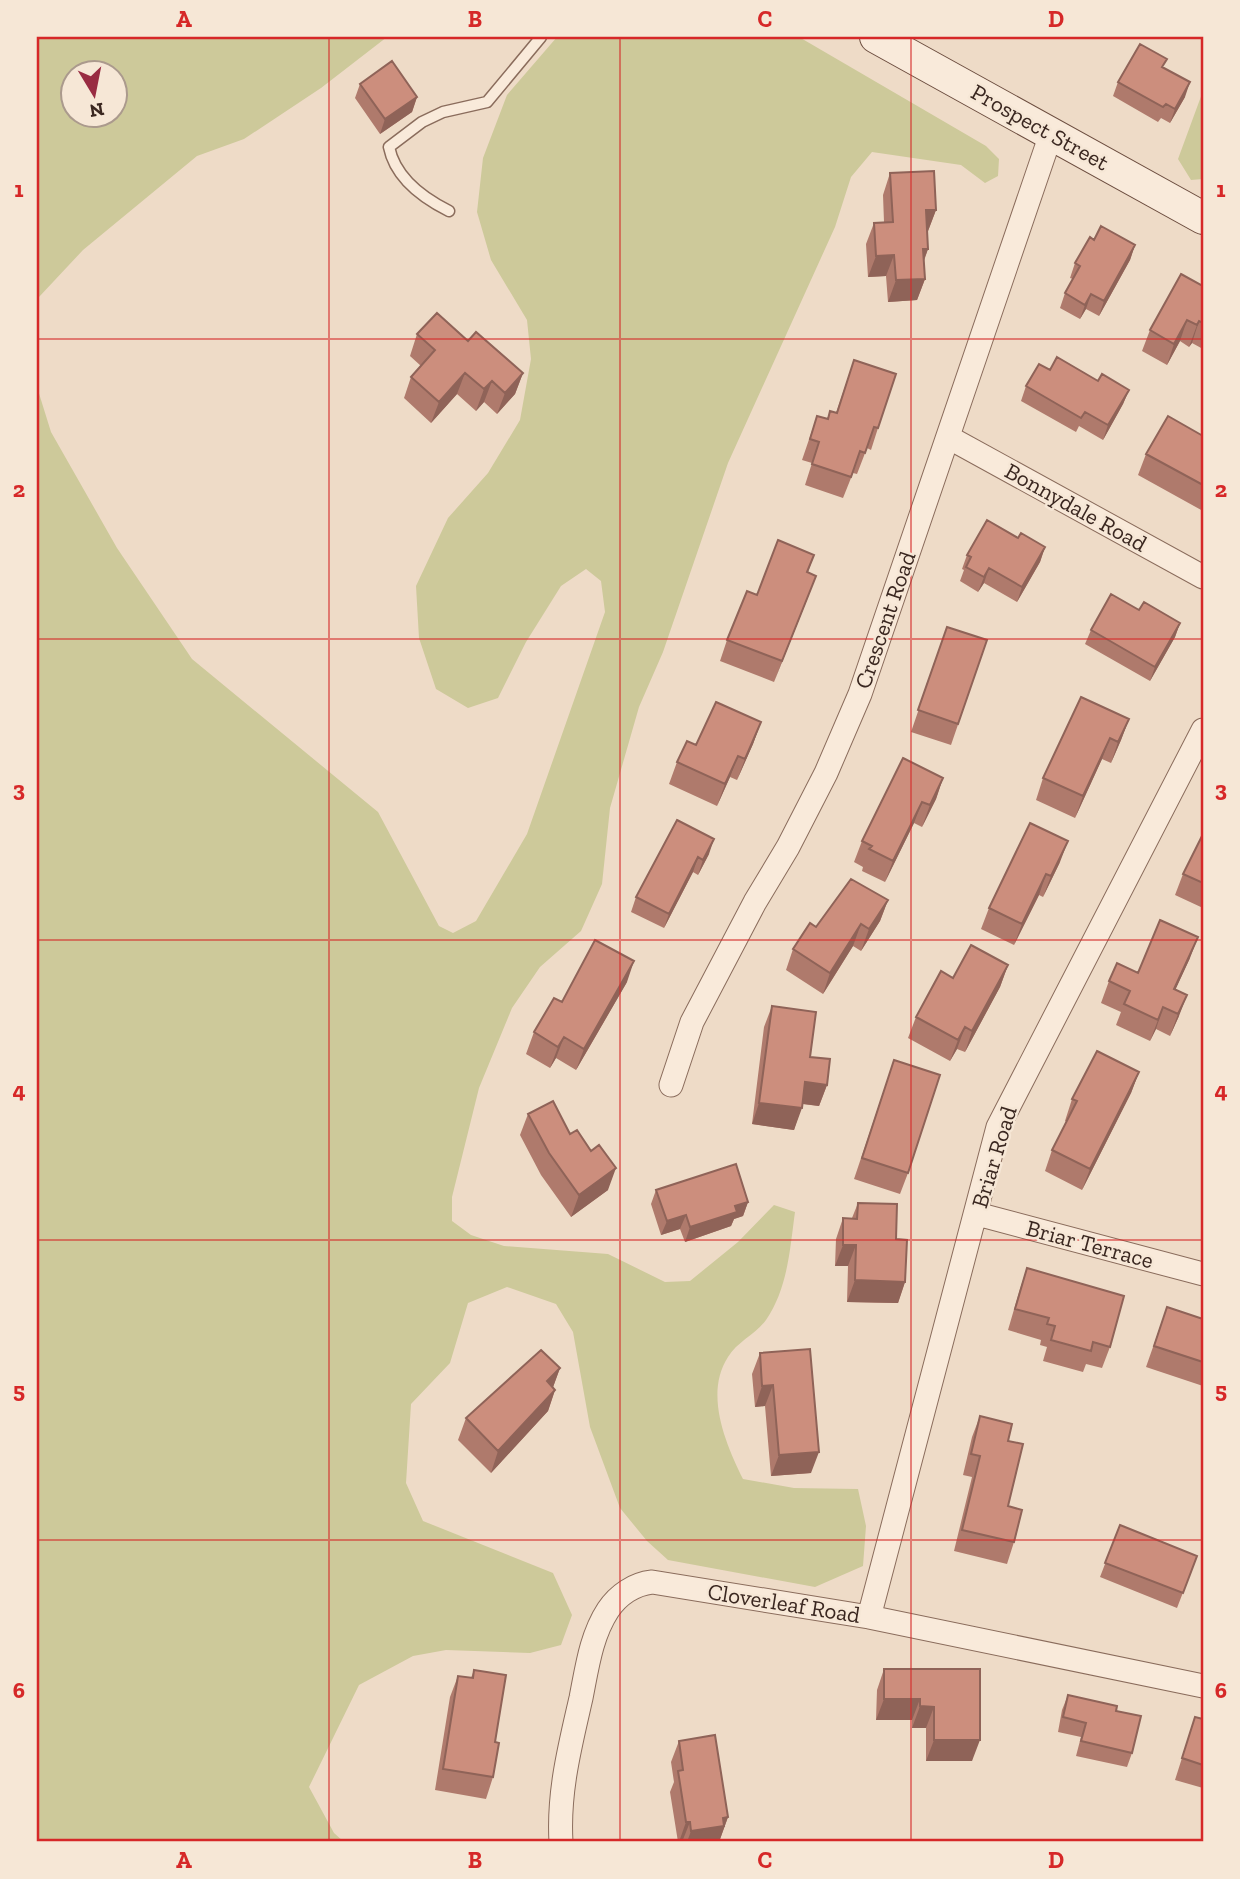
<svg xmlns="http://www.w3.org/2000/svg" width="1240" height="1879" viewBox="0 0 1240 1879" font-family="'Zilla Slab',serif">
<rect width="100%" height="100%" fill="#eedbc7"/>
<path fill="#cdc99a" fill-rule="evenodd" d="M37,37H387L321,88L244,139L197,156L83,250L39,297L37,306ZM74,74H116V116H74Z
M557,37H799L986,146L999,159L998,176L985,183L961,165L872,152L851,177L835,227L728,463L663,652L639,707L610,808L602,884L581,931L540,967L512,1008L479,1088L452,1197V1221L471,1235L504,1246L608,1254L665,1282L690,1281L738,1242L774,1205L795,1212C790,1248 788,1288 766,1320C756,1334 737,1342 728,1357C704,1394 726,1444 743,1479L794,1488L858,1489L866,1526L863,1566L815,1587L668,1560L647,1541L620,1508L590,1427L573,1332L556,1304L507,1287L468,1303L450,1363L411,1404L406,1483L423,1521L553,1573L572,1615L561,1645L530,1653L446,1650L413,1656L359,1685L309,1787L334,1833L344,1842H37V387L51,432L117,548L192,659L378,812L439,926L453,933L476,921L527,834L605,612L601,581L586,569L561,586L526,642L498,698L468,708L436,689L419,638L416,586L448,518L488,473L520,420L531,359L527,320L491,260L477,212L483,158L507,95Z
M1203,91V179L1191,180L1178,159Z"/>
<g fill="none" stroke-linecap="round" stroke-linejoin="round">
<defs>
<path id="service" d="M449,211C423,198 395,177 389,147L422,122L443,112L487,102L541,37"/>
<path id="minor" d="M948,437L1203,577
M671,1085L692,1022L755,902L788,847L826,773L860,694L1051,134
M977,1214L1203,1274
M869,1617L998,1127L1203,730
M561,1842C558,1792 570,1746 581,1698C587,1668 591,1636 608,1610C618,1595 634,1584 652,1582L869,1617L1203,1686"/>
<path id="secondary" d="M876,37L1203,218"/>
</defs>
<use href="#service" stroke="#8a6c5c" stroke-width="13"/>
<use href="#minor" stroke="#8a6c5c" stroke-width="25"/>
<use href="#secondary" stroke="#6c4d3f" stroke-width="34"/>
<use href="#service" stroke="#f9eada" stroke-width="10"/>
<use href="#minor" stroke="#f9eada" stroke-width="23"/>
<use href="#secondary" stroke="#f9eada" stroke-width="32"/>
</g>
<path fill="#af7a6c" d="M1164,68L1185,97L1170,123L1161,118L1158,122L1113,96L1118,82Z
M360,84L417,97L412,112L380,134L355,98Z
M890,173L936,210L928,231H927L928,249L924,261L925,279L917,300L888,302L886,276L868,277L866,244L874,223L884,222L883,195Z
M1094,240L1135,245L1130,260L1099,316L1086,309L1080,319L1060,308L1065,293L1073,279L1070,278L1075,263Z
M1203,286V349L1192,343L1189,347L1180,341L1167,365L1142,351L1150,330Z
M417,334L468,341L523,373L515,394L497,414L484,402L476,411L457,394L431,423L404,398L411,377L421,366L410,356Z
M854,360L878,428L871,450L867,448L857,474L853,473L843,498L805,485L812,463L802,460L817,416L827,419L836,413Z
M1050,370L1098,381L1129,390L1123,404L1103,440L1079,426L1076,432L1021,401L1026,386Z
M1203,436V511L1138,475L1146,454Z
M1018,538L1045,547L1040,562L1017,602L984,583L978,592L960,581L964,570L962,569L967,555Z
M814,555L808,572V597L774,682L720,661L727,640L757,595Z
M1139,610L1180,623L1175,637L1150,681L1085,644L1091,630Z
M947,627L987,640L951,745L911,732Z
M1129,719L1121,740L1111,763L1102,759L1075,818L1036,800L1043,778Z
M761,722L753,744L737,780L730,777L717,806L669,784L677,762L696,745Z
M943,778L936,799L922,827L914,823L885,882L862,871L863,867L854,862L862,841Z
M677,820L709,854L698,875L693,872L664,928L631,912L636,897Z
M1203,834V908L1175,895L1183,874Z
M1060,862L1043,897L1039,895L1014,945L981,929L989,908Z
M888,900L880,921L861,951L853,946L823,994L786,970L793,949L816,927Z
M1190,958L1175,990L1179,1016L1170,1036L1156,1029L1150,1041L1116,1025L1121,1012L1101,1003L1109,981Z
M1008,965L1000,987L965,1052L957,1049L950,1061L908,1038L916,1017L953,978Z
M627,982L576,1070L556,1058L550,1068L526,1054L534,1032L562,1002Z
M772,1006L810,1057L827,1085L819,1106L802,1104L794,1130L752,1124L764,1027Z
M894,1060L908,1173L900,1194L854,1179Z
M1139,1072L1131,1093L1082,1190L1045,1171L1052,1150L1067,1122L1065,1121L1072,1099Z
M528,1114L570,1134L608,1190L571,1217L541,1175L520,1135Z
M656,1190L748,1202L743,1216L734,1219L731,1226L685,1242L680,1229L661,1235L651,1204Z
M858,1203L896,1239L905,1282L898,1303L847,1302L848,1266H835L836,1239L843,1218H852Z
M1027,1268L1110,1347L1102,1368L1086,1364L1083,1372L1043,1361L1047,1347L1040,1345L1041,1340L1008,1330L1020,1289Z
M1167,1307L1203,1319V1386L1146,1367Z
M760,1353L811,1473L771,1476L765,1406L755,1407L752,1374Z
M560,1368L553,1387L555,1390L548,1411L491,1473L458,1440L466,1418Z
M980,1416L1008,1441V1506L1014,1542L1007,1564L954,1551L972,1477L963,1475L972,1437Z
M1120,1525L1197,1556L1177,1608L1100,1577Z
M884,1669H980L972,1761H926V1728H912V1720H876L877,1690Z
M474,1670L495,1742L493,1777L486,1799L435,1790L450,1697L458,1676L471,1678Z
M1068,1695L1116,1711L1132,1753L1127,1767L1076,1756L1081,1737L1058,1732L1062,1710Z
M1195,1717L1203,1719V1788L1175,1780Z
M679,1741L728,1817L719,1842H678L670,1792L674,1782L671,1762Z"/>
<path fill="#8f6358" d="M1190,82L1185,97L1170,123L1175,109Z
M417,97L412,112L380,134L385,119Z
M926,210H936L928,231L918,232Z
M1135,245L1130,260L1099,316L1104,301Z
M923,249H928L920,270Z
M894,255L886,276L868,277L876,256Z
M925,279L917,300L888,302L896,280Z
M1091,294L1086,309L1080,319L1085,305Z
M1187,320L1180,341L1167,365L1174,344Z
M1199,321L1192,343L1189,347L1197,325Z
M465,373L457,394L431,423L439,402Z
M523,373L515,394L497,414L505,393Z
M492,381L484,402L476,411L484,389Z
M1129,390L1123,404L1103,440L1108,425Z
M1045,547L1040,562L1017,602L1022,587Z
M989,568L984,583L978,592L984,577Z
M816,576L808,597L774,682L782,661Z
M1180,623L1175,637L1150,681L1155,667Z
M1129,719L1121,740L1111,763L1118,742Z
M761,722L753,744L737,780L745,759Z
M1110,738L1102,759L1075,818L1083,796Z
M738,756L730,777L717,806L725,784Z
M943,778L936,799L922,827L930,805Z
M922,802L914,823L885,882L893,861Z
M714,839L709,854L698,875L703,860Z
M1068,841L1060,862L1043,897L1051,876Z
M698,857L693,872L664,928L669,914Z
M1046,874L1039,895L1014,945L1022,924Z
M888,900L880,921L861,951L869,929Z
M861,924L853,946L823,994L830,973Z
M1198,937L1190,958L1166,1010L1174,989Z
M634,961L627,982L576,1070L584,1049Z
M1008,965L1000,987L965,1052L972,1031Z
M1187,995L1179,1016L1170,1036L1178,1014Z
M1163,1007L1156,1029L1150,1041L1158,1020Z
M965,1027L957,1049L950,1061L958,1040Z
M564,1037L556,1058L550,1068L558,1047Z
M1139,1072L1131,1093L1082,1190L1090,1169Z
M805,1082L827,1085L819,1106L797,1103Z
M759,1103L802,1108L794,1130L752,1124Z
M616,1168L608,1190L571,1217L579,1195Z
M748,1202L743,1216L734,1219L731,1226L685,1242L690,1227L735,1206Z
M686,1215L680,1229L661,1235L667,1221Z
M843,1245H856L848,1266H835Z
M855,1280L905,1282L898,1303L847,1302Z
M560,1368L552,1390L547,1381Z
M773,1385L765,1406L755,1407L762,1386Z
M555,1390L548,1411L491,1473L498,1451Z
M819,1452L811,1473L771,1476L779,1455Z
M884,1699H920L912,1720H876Z
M920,1706L934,1707L926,1728H912Z
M934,1740H980L972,1761H926Z
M728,1817L719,1842H687L691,1831L723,1818Z
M686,1822H690L682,1842H679Z"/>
<path fill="#cc8e7d" stroke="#8f6358" stroke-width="2" d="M1140,44L1167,59L1162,67L1190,82L1175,109L1166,104L1163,107L1118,82Z
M392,61L417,97L385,119L360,84Z
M934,171L936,210H926L928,249H923L925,279L896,280L894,255L876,256L874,223L893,222L890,173Z
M1101,226L1135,245L1104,301L1091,294L1085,305L1065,293L1080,266L1075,263L1090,237L1094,240Z
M1181,274L1203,286V323L1199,321L1197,325L1187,320L1174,344L1150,330Z
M437,313L468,341L476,332L523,373L505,393L492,381L484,389L465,373L439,402L411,377L435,350L417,334Z
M1057,357L1098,381L1102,374L1129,390L1108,425L1085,412L1081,418L1026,386L1039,364L1050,370Z
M854,360L896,374L878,428L874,427L865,453L860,451L851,477L812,464L819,442L810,439L817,416L828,419L830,411L837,413Z
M1168,416L1203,436V485L1146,454Z
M987,520L1018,538L1021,533L1045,547L1022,587L989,568L984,577L966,567L971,557L967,555Z
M778,540L814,555L807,572L816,576L782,661L727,640L747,591L757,595Z
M1111,594L1139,610L1144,602L1180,623L1155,667L1091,630Z
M947,627L987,640L958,724L918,710Z
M1081,697L1129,719L1118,742L1110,738L1083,796L1043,778Z
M716,702L761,722L745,759L738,756L725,784L677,762L687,741L696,745Z
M903,758L943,778L930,805L922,802L893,861L869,849L872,846L862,841Z
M677,820L714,839L703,860L698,857L669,914L636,897Z
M1030,823L1068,841L1051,876L1046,874L1022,924L989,908Z
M1203,834V883L1183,874Z
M851,879L888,900L869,929L861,924L830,973L793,949L810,923L816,927Z
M1160,920L1198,937L1174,989L1187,995L1178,1014L1163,1007L1158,1020L1124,1004L1130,991L1109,981L1117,963L1138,973Z
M595,940L634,961L584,1049L564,1037L558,1047L534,1032L554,998L562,1002Z
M971,945L1008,965L972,1031L965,1027L958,1040L916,1017L941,971L953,978Z
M772,1006L816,1012L810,1057L830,1059L827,1085L805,1082L802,1108L759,1103Z
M1097,1051L1139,1072L1090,1169L1052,1150L1077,1101L1072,1099Z
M894,1060L940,1075L908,1173L862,1158Z
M553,1101L570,1134L577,1130L591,1151L599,1145L616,1168L579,1195L549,1153L528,1114Z
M736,1164L748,1202L735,1206L737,1212L690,1227L686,1215L667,1221L656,1190Z
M858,1203L897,1204L896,1239L907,1240L905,1282L855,1280L856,1245H843V1218L857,1219Z
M1027,1268L1124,1296L1110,1347L1093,1342L1091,1351L1051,1340L1055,1326L1047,1324L1049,1318L1015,1309Z
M1167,1307L1203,1319V1362L1154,1346Z
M810,1349L819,1452L779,1455L773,1385L762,1386L760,1353Z
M541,1350L560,1368L547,1381L555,1390L498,1451L466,1418Z
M980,1416L1012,1424L1008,1441L1023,1444L1008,1506L1022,1510L1014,1542L962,1530L980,1456L971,1454Z
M1120,1525L1197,1556L1183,1593L1105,1563Z
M884,1669H980V1740H934V1707L920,1706V1699H884Z
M474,1670L506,1675L495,1742L499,1743L493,1777L443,1769L458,1676L473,1678Z
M1068,1695L1117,1706L1116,1711L1141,1716L1132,1753L1081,1741L1086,1723L1063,1717Z
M1195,1717L1203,1719V1765L1182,1758Z
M715,1735L728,1817L723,1818L724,1826L691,1831L690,1822H686L678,1771L683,1770L679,1741Z"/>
<path fill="none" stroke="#d62828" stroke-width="2" stroke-opacity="0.55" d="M329,37V1842M620,37V1842M911,37V1842M37,339H1203M37,639H1203M37,940H1203M37,1240H1203M37,1540H1203"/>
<g text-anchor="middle" stroke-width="5" stroke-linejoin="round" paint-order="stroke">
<g font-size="23" fill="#3a2720" stroke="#f6e7d6">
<text transform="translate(1040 127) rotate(29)" y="8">Prospect Street</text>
<text transform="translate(1076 507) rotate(29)" y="8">Bonnydale Road</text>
<text transform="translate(885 620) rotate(-71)" y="8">Crescent Road</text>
<text transform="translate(994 1157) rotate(-73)" y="8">Briar Road</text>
<text transform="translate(1090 1244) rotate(15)" y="8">Briar Terrace</text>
<text transform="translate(784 1603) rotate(9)" y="8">Cloverleaf Road</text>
</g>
</g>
<rect width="1240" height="1879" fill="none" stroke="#f6e7d6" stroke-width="77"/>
<g transform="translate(94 94) rotate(170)"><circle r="33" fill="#f6e7d6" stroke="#ab9a8d" stroke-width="2"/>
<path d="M0-5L12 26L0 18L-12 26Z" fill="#992c42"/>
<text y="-10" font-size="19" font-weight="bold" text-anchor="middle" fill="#3a2720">N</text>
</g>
<rect x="38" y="38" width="1164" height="1802" fill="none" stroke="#d62828" stroke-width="2.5"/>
<g font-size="23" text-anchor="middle" font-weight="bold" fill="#d62828">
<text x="184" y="27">A</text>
<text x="475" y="27">B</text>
<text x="765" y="27">C</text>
<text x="1056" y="27">D</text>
<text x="19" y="197">1</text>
<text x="1221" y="197">1</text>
<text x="19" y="497">2</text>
<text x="1221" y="497">2</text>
<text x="19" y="797">3</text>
<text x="1221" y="797">3</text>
<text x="19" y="1098">4</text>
<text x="1221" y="1098">4</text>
<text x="19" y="1398">5</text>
<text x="1221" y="1398">5</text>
<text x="19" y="1698">6</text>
<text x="1221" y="1698">6</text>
<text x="184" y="1868">A</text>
<text x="475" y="1868">B</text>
<text x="765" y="1868">C</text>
<text x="1056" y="1868">D</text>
</g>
</svg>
